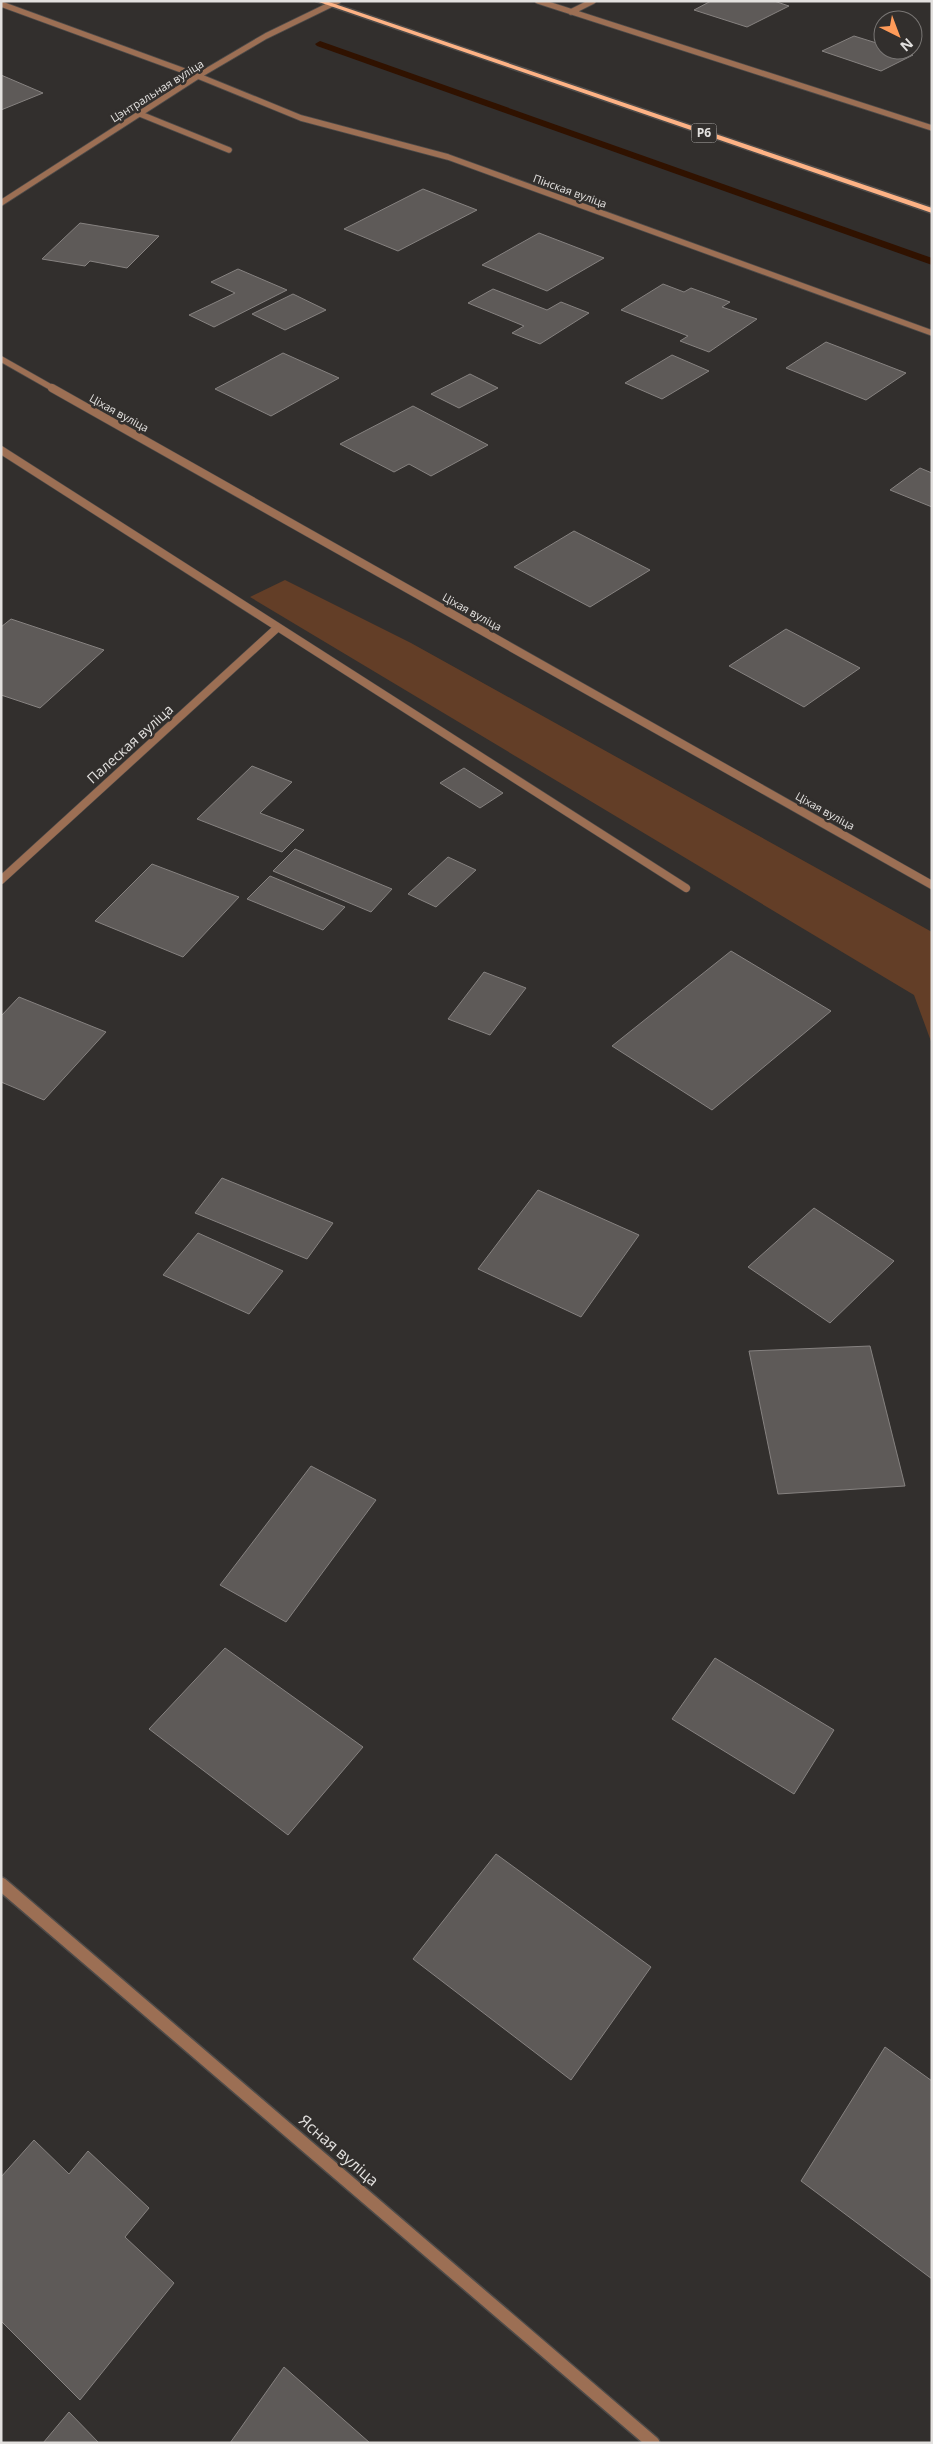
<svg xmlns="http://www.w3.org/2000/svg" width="933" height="2444" viewBox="0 0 933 2444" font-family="'Open Sans',sans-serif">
<rect width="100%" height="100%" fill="#322f2d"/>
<path fill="#633e27" d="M285,580L411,643L932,932V1044L914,995L250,597Z"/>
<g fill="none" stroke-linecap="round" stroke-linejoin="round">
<path fill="#301200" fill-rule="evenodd" d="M320,41L932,258V265L317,46L315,44Z"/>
</g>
<path fill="#5e5a58" stroke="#868280" d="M711,1H774L789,6L747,27L694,10Z
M854,36L883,45V50H897L913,55L881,71L822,51Z
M1,75L43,93L1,110Z
M423,189L477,210L398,251L344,229Z
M80,223L159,236L127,268L90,261L85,266L42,259Z
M539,233L604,258L547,291L482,265Z
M238,269L287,290L214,327L189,315L235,293L211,282Z
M663,284L684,292L691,288L730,302L722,307L757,319L709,352L680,341L688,336L621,310Z
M493,289L547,310L561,302L589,313L540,344L512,333L524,326L468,303Z
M293,294L326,310L285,330L252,314Z
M826,342L906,373L866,400L786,368Z
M283,353L339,378L271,416L215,389Z
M672,355L709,371L662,399L625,383Z
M470,374L498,388L459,408L431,394Z
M413,406L488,445L431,476L409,464L394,472L340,444Z
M920,468L932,473V507L890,490Z
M574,531L650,570L590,607L514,567Z
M11,619L104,650L40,708L1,695V627Z
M786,629L860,668L804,707L729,666Z
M252,766L292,782L260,813L304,830L282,852L197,819Z
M464,768L503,793L480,808L440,783Z
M295,849L392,889L371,912L273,871Z
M448,857L476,870L436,907L408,894Z
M152,864L239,897L183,957L95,921Z
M270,876L345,907L323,930L247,899Z
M731,951L831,1011L712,1110L612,1046Z
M484,972L526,988L490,1035L448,1019Z
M19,997L106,1032L44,1100L1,1082V1016Z
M222,1178L333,1223L307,1259L195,1213Z
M538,1190L639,1235L581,1317L478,1269Z
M814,1208L894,1261L830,1323L748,1267Z
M198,1233L283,1271L249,1314L163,1275Z
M870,1346L905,1486L778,1494L749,1351Z
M311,1466L376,1500L286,1622L220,1585Z
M225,1648L363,1747L288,1835L149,1729Z
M715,1658L834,1730L794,1794L672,1719Z
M496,1854L651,1967L571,2080L413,1959Z
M885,2047L932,2081V2279L801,2181Z
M34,2140L69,2174L88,2151L149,2208L125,2237L174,2283L80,2400L1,2321V2177Z
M284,2367L370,2443H230Z
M69,2412L99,2443H43Z"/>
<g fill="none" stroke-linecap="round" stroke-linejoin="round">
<defs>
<path id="service-far1" d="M1,4L198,76
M140,114L229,150"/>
<path id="service" d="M1,450L686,888"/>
<path id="minor-far2" d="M538,1L932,128
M571,12L593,1
M198,76L301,118L448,157L932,333
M1,203L198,76L266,36L338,1
M1,359L54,389"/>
<path id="minor-far1" d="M52,388L932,885
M1,880L277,628"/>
<path id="minor" d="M1,1884L653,2443"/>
<path id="primary" d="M316,1H326L932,208V213Z"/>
</defs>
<use href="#service-far1" stroke="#4e4b49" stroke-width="7"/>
<use href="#service" stroke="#4e4b49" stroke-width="9"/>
<use href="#minor-far2" stroke="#4e4b49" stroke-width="7"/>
<use href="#minor-far1" stroke="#4e4b49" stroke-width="9"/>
<use href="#minor" stroke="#4e4b49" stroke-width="16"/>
<use href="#primary" stroke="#4e4b49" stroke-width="3"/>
<use href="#service-far1" stroke="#9c6f54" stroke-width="5.5"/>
<use href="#service" stroke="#9c6f54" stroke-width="8"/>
<use href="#minor-far2" stroke="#9c6f54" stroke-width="5.5"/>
<use href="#minor-far1" stroke="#9c6f54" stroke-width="8"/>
<use href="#minor" stroke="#9c6f54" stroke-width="13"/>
<use href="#primary" fill="#fdb285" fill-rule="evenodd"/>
</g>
<g text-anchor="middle" stroke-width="5" stroke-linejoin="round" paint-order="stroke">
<g font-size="11" fill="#e3e1df" stroke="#322f2d">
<text transform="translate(157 91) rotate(-32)" y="4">Цэнтральная вуліца</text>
<text transform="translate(570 191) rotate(20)" y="4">Пінская вуліца</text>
<text transform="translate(119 413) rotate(29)" y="4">Ціхая вуліца</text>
<text transform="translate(472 612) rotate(29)" y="4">Ціхая вуліца</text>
<text transform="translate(825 811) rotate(29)" y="4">Ціхая вуліца</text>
</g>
<rect fill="#322f2d" stroke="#aeacaa" stroke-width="1" x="691.5" y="123.5" width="25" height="19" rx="4"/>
<g font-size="12" font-weight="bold" fill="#e3e1df">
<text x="704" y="137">Р6</text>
</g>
<g font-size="14" fill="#e3e1df" stroke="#322f2d">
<text transform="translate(130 744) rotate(-42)" y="5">Палеская вуліца</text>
</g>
<g font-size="16" fill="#e3e1df" stroke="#322f2d">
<text transform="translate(339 2150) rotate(41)" y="6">Ясная вуліца</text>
</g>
</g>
<rect width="933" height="2444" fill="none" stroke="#e3e1df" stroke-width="5"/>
<g transform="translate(898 35) rotate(138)"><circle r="24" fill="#322f2d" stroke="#797674"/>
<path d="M0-4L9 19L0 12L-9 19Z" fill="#ff9b59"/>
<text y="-8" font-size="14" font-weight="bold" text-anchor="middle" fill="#e3e1df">N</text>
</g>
</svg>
